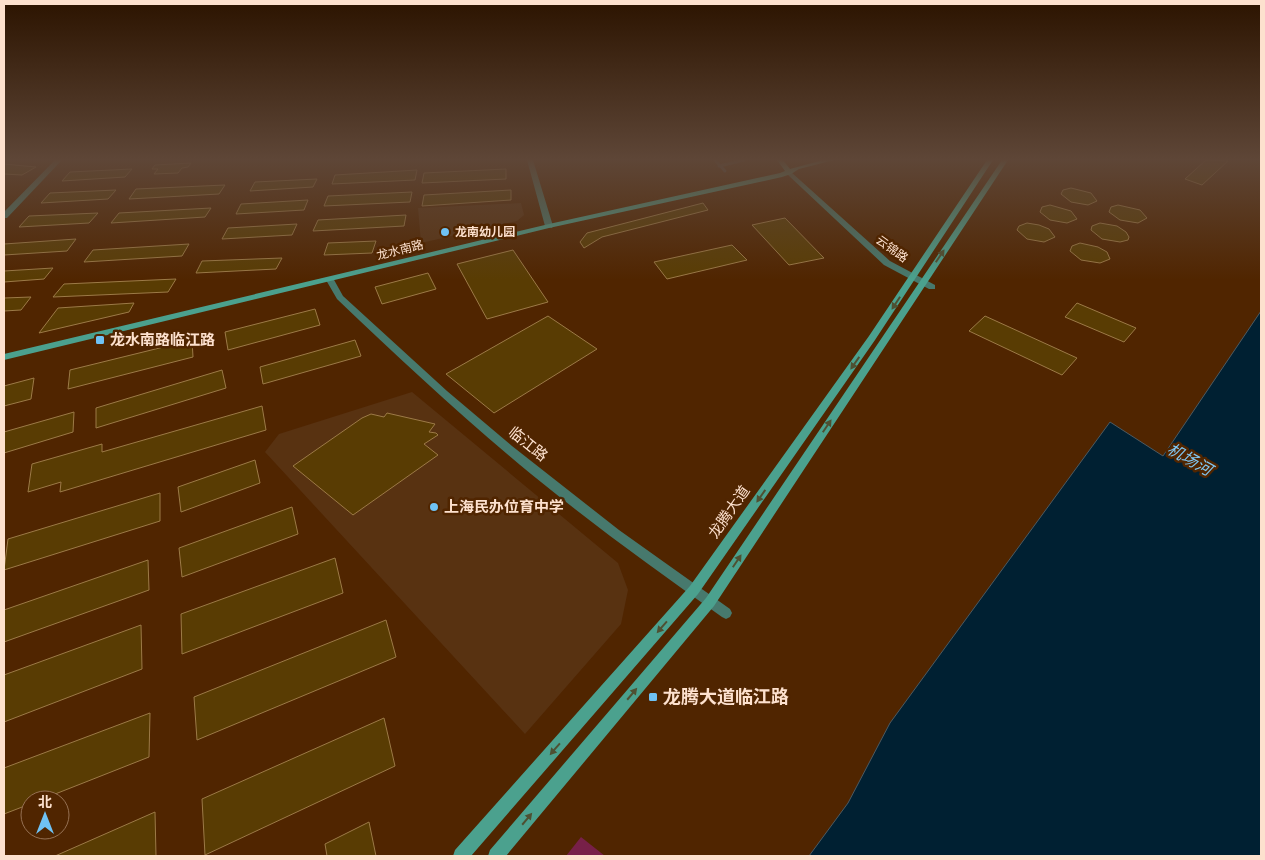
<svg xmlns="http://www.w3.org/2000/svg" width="1265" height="860" viewBox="0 0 1265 860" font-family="'Noto Serif','Noto Sans SC',serif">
<rect width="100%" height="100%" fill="#502500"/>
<path fill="#583211" d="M521,203L524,215L517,221L421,243L418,208Z
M412,392L618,563L628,590L621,624L525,734L265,452L279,434Z"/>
<path fill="#772048" d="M581,837L605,856H566Z"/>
<path fill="#002032" stroke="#4c5a61" d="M1261,311V856H809L848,803L890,723L1110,422L1163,456Z"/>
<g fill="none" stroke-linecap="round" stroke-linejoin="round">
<path stroke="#4c5a61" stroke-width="3" d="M715,160L725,171
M719,166L744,160"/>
</g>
<path fill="#593c03" stroke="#9c7a47" d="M1206,160L1228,161L1202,185L1185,179Z
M191,163L188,167L182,168L178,173L154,174L158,169H152L155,165Z
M4,164L36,167L22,175L4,174Z
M132,169L125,177L62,181L70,172Z
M506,169V179L422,183L424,173Z
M417,170L415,180L332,184L335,175Z
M317,179L313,187L250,191L255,182Z
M225,185L219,194L129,199L136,189Z
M1071,188L1091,193L1097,201L1088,205L1071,202L1061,194L1063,190Z
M116,190L108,199L41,203L50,193Z
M511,190V200L422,206L424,195Z
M412,192L410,202L324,206L328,196Z
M308,200L304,210L236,214L241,204Z
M703,203L708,210L602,237L584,248L580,242L587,233Z
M1050,205L1071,211L1077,219L1067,223L1050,220L1040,212L1042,207Z
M1118,205L1140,210L1147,218L1138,223L1120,220L1109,212L1111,207Z
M211,208L205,217L111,223L119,213Z
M98,213L89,223L19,227L29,216Z
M406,215L404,226L313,231L318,220Z
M785,218L824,258L789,265L752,225Z
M1027,223L1039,225L1049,229L1055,237L1044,242L1027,239L1017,230L1019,226Z
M1100,223L1117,226L1126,232L1129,237L1128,240L1120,242L1102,239L1091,230L1092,226Z
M297,224L292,235L222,239L228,228Z
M76,239L67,251L4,255V244Z
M376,241L372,253L324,255L328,243Z
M1080,243L1098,247L1107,252L1110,259L1100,263L1081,260L1070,251L1072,246Z
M189,244L182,256L84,262L93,250Z
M732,245L747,260L667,279L654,262Z
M513,250L548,302L487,319L457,264Z
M282,258L276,269L196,273L202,261Z
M53,268L44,279L4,282V271Z
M428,273L436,289L382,304L375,287Z
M176,279L168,292L53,297L64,284Z
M31,297L21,310L4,311V298Z
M134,303L129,312L39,333L58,308Z
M1077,303L1136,328L1124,342L1065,317Z
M315,309L320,325L228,350L225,332Z
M548,316L597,349L494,413L446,374Z
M985,316L1077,358L1062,375L969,331Z
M192,340L193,357L68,389L70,370Z
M355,340L361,356L263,384L260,367Z
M222,370L226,388L96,428V408Z
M34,378L31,399L4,406V386Z
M262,406L266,430L60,492L61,482L28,492L32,464L102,444V452Z
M74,412L73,432L4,453V432Z
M387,413L435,424L429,432L436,433L438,435L424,444L438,455L353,515L293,466L362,418L371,414L384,417Z
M255,460L260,483L181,512L178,487Z
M160,493V521L4,570L8,539Z
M292,507L298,534L182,577L179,548Z
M335,558L343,593L182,654L181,614Z
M148,560L149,590L4,642V610Z
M386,620L396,657L197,740L194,697Z
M141,625L142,669L4,722V675Z
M150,713L149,757L40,800H30V804L4,814V768Z
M384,718L395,766L205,855L202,799Z
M155,812L156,856H55Z
M369,822L376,856H327L325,844Z"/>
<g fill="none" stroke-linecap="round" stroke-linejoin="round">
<path fill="#47796d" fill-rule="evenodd" d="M55,160H62L7,218H4V212Z
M527,160H533L553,226L552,228L545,226Z
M327,278H333L343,296L447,391L512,446L619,530L730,609L732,613L730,617L726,619L722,617C657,571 592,524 531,474C464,419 400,359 337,299L326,280Z"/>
<path fill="#47796d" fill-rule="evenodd" d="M787,172H791L890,261L935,285V289H929L884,265L787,174Z"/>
<path fill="#4ba18e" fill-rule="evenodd" d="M777,160H783L790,169L823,160H834L799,169L791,174L782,177L549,228L4,360V354L549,224L780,173L785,171Z
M987,160H993L875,340L698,594L471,856H453L455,850L690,586L869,336Z
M1002,160H1008L714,606L506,856H488L490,850L706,598Z"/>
</g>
<defs><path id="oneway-solid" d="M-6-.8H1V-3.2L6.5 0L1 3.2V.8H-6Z" transform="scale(1.25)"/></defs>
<g fill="#4e5032">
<use href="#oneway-solid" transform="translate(940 256) rotate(-56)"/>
<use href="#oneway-solid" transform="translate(896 303) rotate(123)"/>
<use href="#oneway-solid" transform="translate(855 363) rotate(125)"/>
<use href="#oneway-solid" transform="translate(827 426) rotate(-56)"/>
<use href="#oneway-solid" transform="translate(761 496) rotate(125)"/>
<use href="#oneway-solid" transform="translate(737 561) rotate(-56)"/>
<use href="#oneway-solid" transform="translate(662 627) rotate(131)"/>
<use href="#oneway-solid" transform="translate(632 694) rotate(-50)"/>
<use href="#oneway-solid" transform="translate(555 749) rotate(131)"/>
<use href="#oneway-solid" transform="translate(527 819) rotate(-50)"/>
</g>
<linearGradient id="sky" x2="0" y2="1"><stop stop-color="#2c1400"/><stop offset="0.57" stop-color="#5e4637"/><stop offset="1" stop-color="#5e4637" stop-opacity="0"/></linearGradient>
<rect width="1265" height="280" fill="url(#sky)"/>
<g fill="#6fc2f4" stroke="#502500" stroke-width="2">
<circle cx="445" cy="232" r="5"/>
<rect x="95" y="335" width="10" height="10" rx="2.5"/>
<circle cx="434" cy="507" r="5"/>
<rect x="648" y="692" width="10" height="10" rx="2.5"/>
</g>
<g text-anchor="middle" stroke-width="5" stroke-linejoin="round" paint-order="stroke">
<g font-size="12" font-weight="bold" fill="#fde1ce" stroke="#502500" text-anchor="start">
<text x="455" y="236">龙南幼儿园</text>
</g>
<g font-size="12" fill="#fde1ce" stroke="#502500">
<text transform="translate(892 249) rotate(36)" y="4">云锦路</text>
<text transform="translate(400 250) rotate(-14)" y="4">龙水南路</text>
</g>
<g font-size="15" font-weight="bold" fill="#fde1ce" stroke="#502500" text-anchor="start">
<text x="110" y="345">龙水南路临江路</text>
<text x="444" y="512">上海民办位育中学</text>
</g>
<g font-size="15" fill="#fde1ce" stroke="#502500">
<text transform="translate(528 444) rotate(39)" y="5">临江路</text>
<text transform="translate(729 512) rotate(-55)" y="5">龙腾大道</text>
</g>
<g font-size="16" font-style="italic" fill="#80c8f4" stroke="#502500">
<text transform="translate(1190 459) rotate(29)" y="6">机场河</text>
</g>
<g font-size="18" font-weight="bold" fill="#fde1ce" stroke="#502500" text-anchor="start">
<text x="663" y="703">龙腾大道临江路</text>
</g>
</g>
<rect width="1265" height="860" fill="none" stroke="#fde1ce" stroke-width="10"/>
<g transform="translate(45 815)"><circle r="24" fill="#502500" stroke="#957052"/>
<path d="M0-4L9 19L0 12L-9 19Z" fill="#6fc2f4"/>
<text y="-8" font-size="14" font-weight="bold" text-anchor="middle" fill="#fde1ce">北</text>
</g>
</svg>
